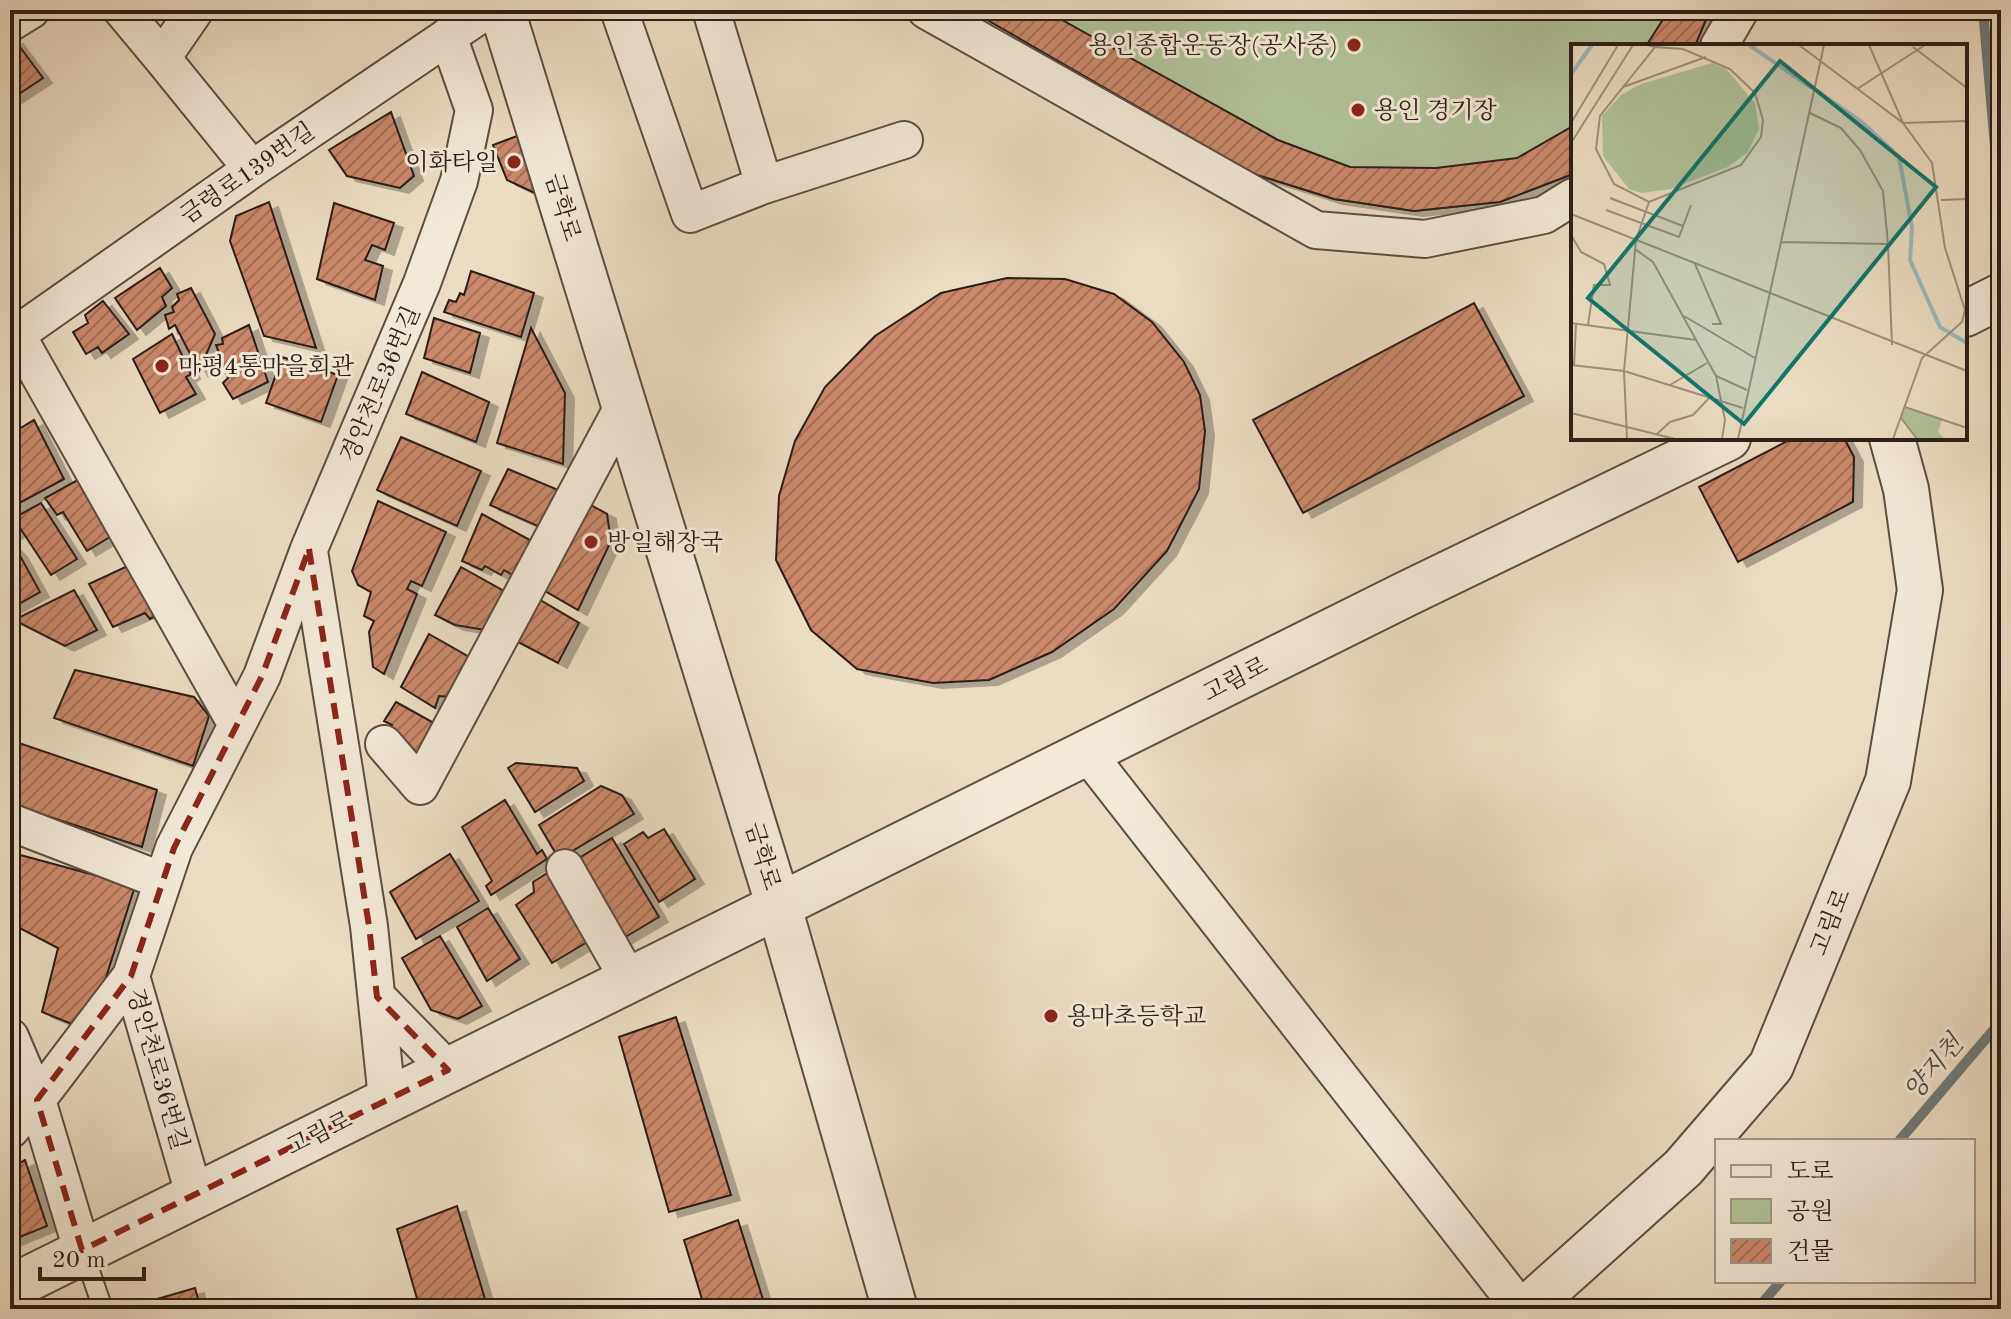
<svg xmlns="http://www.w3.org/2000/svg" width="2011" height="1319" viewBox="0 0 2011 1319" font-family="'Old Standard TT','Noto Serif KR',serif">
<defs>
<pattern id="building-hatch" width="6" height="6" patternUnits="userSpaceOnUse" patternTransform="scale(2)"><rect width="6" height="6" fill="#cb8969"/><path d="M-1 1l2-2M0 6l6-6M5 7l2-2" fill="none" stroke="#a56f56"/></pattern>
<filter id="shadow"><feDropShadow dx="9" dy="5" stdDeviation="0" flood-color="#0004"/></filter>
</defs>
<rect width="100%" height="100%" fill="#ebddc3"/>
<filter id="stains"><feTurbulence type="fractalNoise" baseFrequency=".0025" numOctaves="4"/><feColorMatrix values="0 0 0 0 .2 0 0 0 0 .09 0 0 0 0 .02 0 0 0 .5 -.17"/></filter>
<radialGradient id="worn" r=".72"><stop offset=".6" stop-color="#630" stop-opacity="0"/><stop offset="1" stop-color="#630" stop-opacity=".3"/></radialGradient>
<path fill="#b1c299" stroke="#6e705a" stroke-width="2" d="M970,10H1710L1695,46H1573V174L1500,202L1414,211L1334,199L1254,174Z"/>
<g fill="none" stroke-linecap="round" stroke-linejoin="round">
<path stroke="#6f7b7c" stroke-width="10" d="M1983,10L2001,214
M1899,1141L2001,1021
M1757,1309L1781,1281"/>
</g>
<path fill="url(#building-hatch)" stroke="#2b1f1a" stroke-width="2" filter="url(#shadow)" d="M970,10H1044L1278,140L1350,167L1436,168L1517,158L1573,126V174L1500,202L1414,211L1334,199L1254,174Z
M1669,10H1710L1695,46H1646Z
M14,39L43,78L10,100V42Z
M391,112L414,176L400,188L347,176L329,150Z
M517,136L539,195L507,180L493,145Z
M269,202L316,348L264,336L230,241L236,216Z
M334,203L394,223L385,250L372,245L365,260L383,266L375,300L317,279Z
M160,268L172,288L162,297L166,306L137,330L115,298Z
M471,271L534,293L521,337L444,312L449,300L456,302L460,293L464,295Z
M1007,278L1065,279L1114,294L1152,322L1184,362L1200,395L1205,431L1199,489L1167,551L1114,609L1052,652L989,680L933,683L857,669L811,630L776,560L779,496L795,441L825,387L875,336L941,293Z
M191,288L215,334L199,371L175,325L169,329L165,315L174,312L172,307L179,300L177,294Z
M103,301L129,334L102,353L98,347L86,354L73,332L88,323L85,315Z
M1474,303L1524,396L1303,513L1253,420Z
M434,318L480,333L470,373L424,358Z
M249,325L268,382L233,399L223,383L228,378L216,345L223,344L222,338Z
M531,328L565,393L563,464L497,443Z
M172,334L191,374L186,377L196,394L160,413L133,359Z
M282,357L338,375L321,422L266,403Z
M422,372L489,402L476,442L406,414Z
M34,420L64,479L10,508V427L14,432Z
M401,437L481,471L457,526L377,490Z
M1793,438H1844L1854,457L1853,502L1738,562L1699,487Z
M508,469L563,492L549,531L490,505Z
M83,477L118,532L87,551L63,512L57,515L45,498Z
M580,499L607,514L611,541L578,610L540,588Z
M378,501L446,532L422,586L411,581L407,589L417,594L384,674L373,667L369,632L374,621L364,616L371,592L358,585L352,571Z
M41,503L77,559L51,575L20,528L13,534L10,531V520Z
M482,514L537,544L519,579L504,570L501,575L485,566L482,570L462,561Z
M10,544L18,552L40,592L10,609Z
M134,563L161,613L150,619L145,613L113,627L89,584Z
M461,567L511,595L491,631L455,625L435,615Z
M74,590L97,630L65,646L14,620Z
M530,594L579,623L558,663L505,635Z
M429,634L476,661L460,698L439,696L435,708L401,687Z
M75,670L194,697L209,716L193,766L54,718Z
M396,702L443,728L422,762L406,751L409,744L389,732L392,725L384,721Z
M10,740L157,790L142,847L10,804Z
M516,763L577,768L584,781L535,812L508,768Z
M601,786L622,795L634,814L559,859L539,825Z
M505,800L537,854L542,850L547,859L491,895L486,886L492,881L462,827Z
M664,829L695,879L659,902L624,844L643,832L648,838Z
M612,838L659,917L622,939L574,861Z
M13,853L135,886L89,1031L42,1012L58,948L10,923V861Z
M450,854L479,901L416,939L390,892Z
M549,872L589,941L552,963L516,905L534,892L533,882Z
M488,908L520,959L487,981L457,927Z
M440,936L482,1006L458,1019L431,1010L402,958Z
M676,1017L731,1195L669,1212L619,1037Z
M25,1160L47,1226L10,1241V1168Z
M457,1206L488,1309H420L397,1229Z
M738,1220L766,1309H705L684,1240Z
M195,1288L201,1309H142L140,1304Z"/>
<g fill="none" stroke-linecap="round" stroke-linejoin="round">
<defs>
<path id="service" d="M83,1251L103,1309"/>
<path id="minor" d="M122,10L162,58L195,10
M619,10L690,214L764,185L904,140
M711,10L764,185
M926,10L1316,230L1425,239L1544,215L1573,197
M10,23L31,10
M1719,46L1740,10
M162,58L252,169
M10,323L237,725
M10,339L252,169L487,10
M309,551L369,926L387,1099
M384,744L420,786L624,405
M1087,753L1521,1309
M10,822L163,881
M565,868L629,980
M377,997L448,1070
M10,1037L37,1100L82,1250
M10,1130L37,1100L131,976
M194,1194L131,976L174,848L262,676L309,549L422,283L459,181L474,110L448,36"/>
<path id="tertiary" d="M502,10L779,907L895,1309
M1965,314L2001,296
M10,1288L1408,593L1728,438
M1526,1309L1683,1168L1771,1066L1888,781L1920,590L1906,489L1892,438"/>
</defs>
<use href="#service" stroke="#5b4e44" stroke-width="22"/>
<use href="#minor" stroke="#5b4e44" stroke-width="40"/>
<use href="#tertiary" stroke="#5b4e44" stroke-width="48"/>
<use href="#service" stroke="#f2e9d8" stroke-width="18"/>
<use href="#minor" stroke="#f2e9d8" stroke-width="36"/>
<use href="#tertiary" stroke="#f2e9d8" stroke-width="44"/>
</g>
<path fill="none" stroke="#8f2418" stroke-width="6" stroke-dasharray="16 10" stroke-linejoin="round" d="M309,549L369,926L377,997L448,1070L82,1250L37,1100L131,976L174,848L262,676Z"/>
<g fill="#8f2418" stroke="#f2e9d8" stroke-width="3">
<circle cx="1354" cy="45" r="8"/>
<circle cx="1358" cy="110" r="8"/>
<circle cx="514" cy="162" r="8"/>
<circle cx="162" cy="366" r="8"/>
<circle cx="591" cy="542" r="8"/>
<circle cx="1051" cy="1016" r="8"/>
</g>
<g text-anchor="middle" stroke-width="6" stroke-linejoin="round" paint-order="stroke">
<g font-size="24" fill="#2b1f1a" stroke="#f2e9d8" text-anchor="start">
<text x="1338" y="53" text-anchor="end">용인종합운동장(공사중)</text>
<text x="1374" y="118">용인 경기장</text>
<text x="498" y="170" text-anchor="end">이화타일</text>
<text x="178" y="374">마평4통마을회관</text>
<text x="607" y="550">방일해장국</text>
<text x="1067" y="1024">용마초등학교</text>
</g>
<g font-size="24" fill="#2b1f1a" stroke="#f2e9d8">
<text transform="translate(247 173) rotate(-35)" y="8">금령로139번길</text>
<text transform="translate(563 207) rotate(73)" y="8">금학로</text>
<text transform="translate(380 384) rotate(-67)" y="8">경안천로36번길</text>
<text transform="translate(1235 679) rotate(-27)" y="8">고림로</text>
<text transform="translate(763 856) rotate(73)" y="8">금학로</text>
<text transform="translate(1830 922) rotate(-68)" y="8">고림로</text>
<text transform="translate(158 1069) rotate(74)" y="8">경안천로36번길</text>
<text transform="translate(319 1133) rotate(-26)" y="8">고림로</text>
</g>
<g font-size="26" font-style="italic" fill="#4d4d4b" stroke="#f2e9d8">
<text transform="translate(1933 1067) rotate(-50)" y="9">양지천</text>
</g>
</g>
<g transform="translate(1571 44)">
<rect width="396" height="396" fill="#ebddc3"/>
<path d="M141,19L155,25L184,59L188,85L177,108L157,123L100,145L70,149L58,145L32,112L31,72L50,51L70,40ZM334,363L371,376L367,388L374,395H346L330,374Z" fill="#b1c299"/>
<path fill="none" stroke="#9cb9be" stroke-width="4" d="M178,1L241,44M0,30L21,1M246,47L291,78L328,113L341,183L339,216L369,283L396,299"/>
<path fill="none" stroke="#9e917f" stroke-width="2" d="M77,1L84,3L29,72L25,105L43,140L78,158L170,121L190,93L192,76L184,49L159,25L112,5L84,3M228,1L332,79L361,119L374,204L394,266L391,278M298,1L332,79L396,77M342,3L396,44M52,43L135,13M286,45L354,1M239,69L270,84L289,106L312,147L317,200M0,79L47,1M0,99L62,1M39,154L112,182M370,156L396,155M35,166L108,193L120,161M0,170L396,327M0,191L10,208L33,220L39,241H23L17,281M210,198L317,200L321,301M64,205L82,218L145,332L176,346M124,220L150,280H141M113,272L184,314M0,279L125,296M0,321L53,327L172,364M3,322L5,280M145,332L154,376L151,395M99,341L136,319M334,363L396,384M0,369L104,395M330,374L346,395M86,390L99,378L122,371L140,352M56,395L53,327L65,196L78,158M167,395L253,1M322,395L351,314L392,277"/>
<path fill="#0f766e" fill-opacity="0.15" stroke="#0f766e" stroke-width="4" d="M209,17L365,143L173,380L17,254Z"/>
<rect width="396" height="396" fill="none" stroke="#2b1f1a" stroke-width="4"/>
</g>
<rect width="2011" height="1319" fill="none" stroke="#ebddc3" stroke-width="40"/>
<rect x="12" y="12" width="1987" height="1295" fill="none" stroke="#2b1f1a" stroke-width="4"/>
<rect x="20" y="20" width="1971" height="1279" fill="none" stroke="#2b1f1a" stroke-width="2"/>
<rect x="1715" y="1139" width="260" height="144" fill="#f2e9d8" stroke="#a2988c" stroke-width="2"/>
<rect x="1731" y="1165" width="40" height="12" fill="#f2e9d8" stroke="#a2988c" stroke-width="2"/>
<text x="1787" y="1179" font-size="24" fill="#2b1f1a">도로</text>
<rect x="1731" y="1199" width="40" height="24" fill="#b1c299" stroke="#a2988c" stroke-width="2"/>
<text x="1787" y="1219" font-size="24" fill="#2b1f1a">공원</text>
<rect x="1731" y="1239" width="40" height="24" fill="url(#building-hatch)" stroke="#a2988c" stroke-width="2"/>
<text x="1787" y="1259" font-size="24" fill="#2b1f1a">건물</text>
<path d="M40 1267v12h104v-12" fill="none" stroke="#2b1f1a" stroke-width="4"/>
<text x="52" y="1267" font-size="24" fill="#2b1f1a" stroke="#f2e9d8" stroke-width="6" paint-order="stroke">20 m</text>
<rect width="100%" height="100%" filter="url(#stains)"/>
<rect width="100%" height="100%" fill="url(#worn)"/>
</svg>
